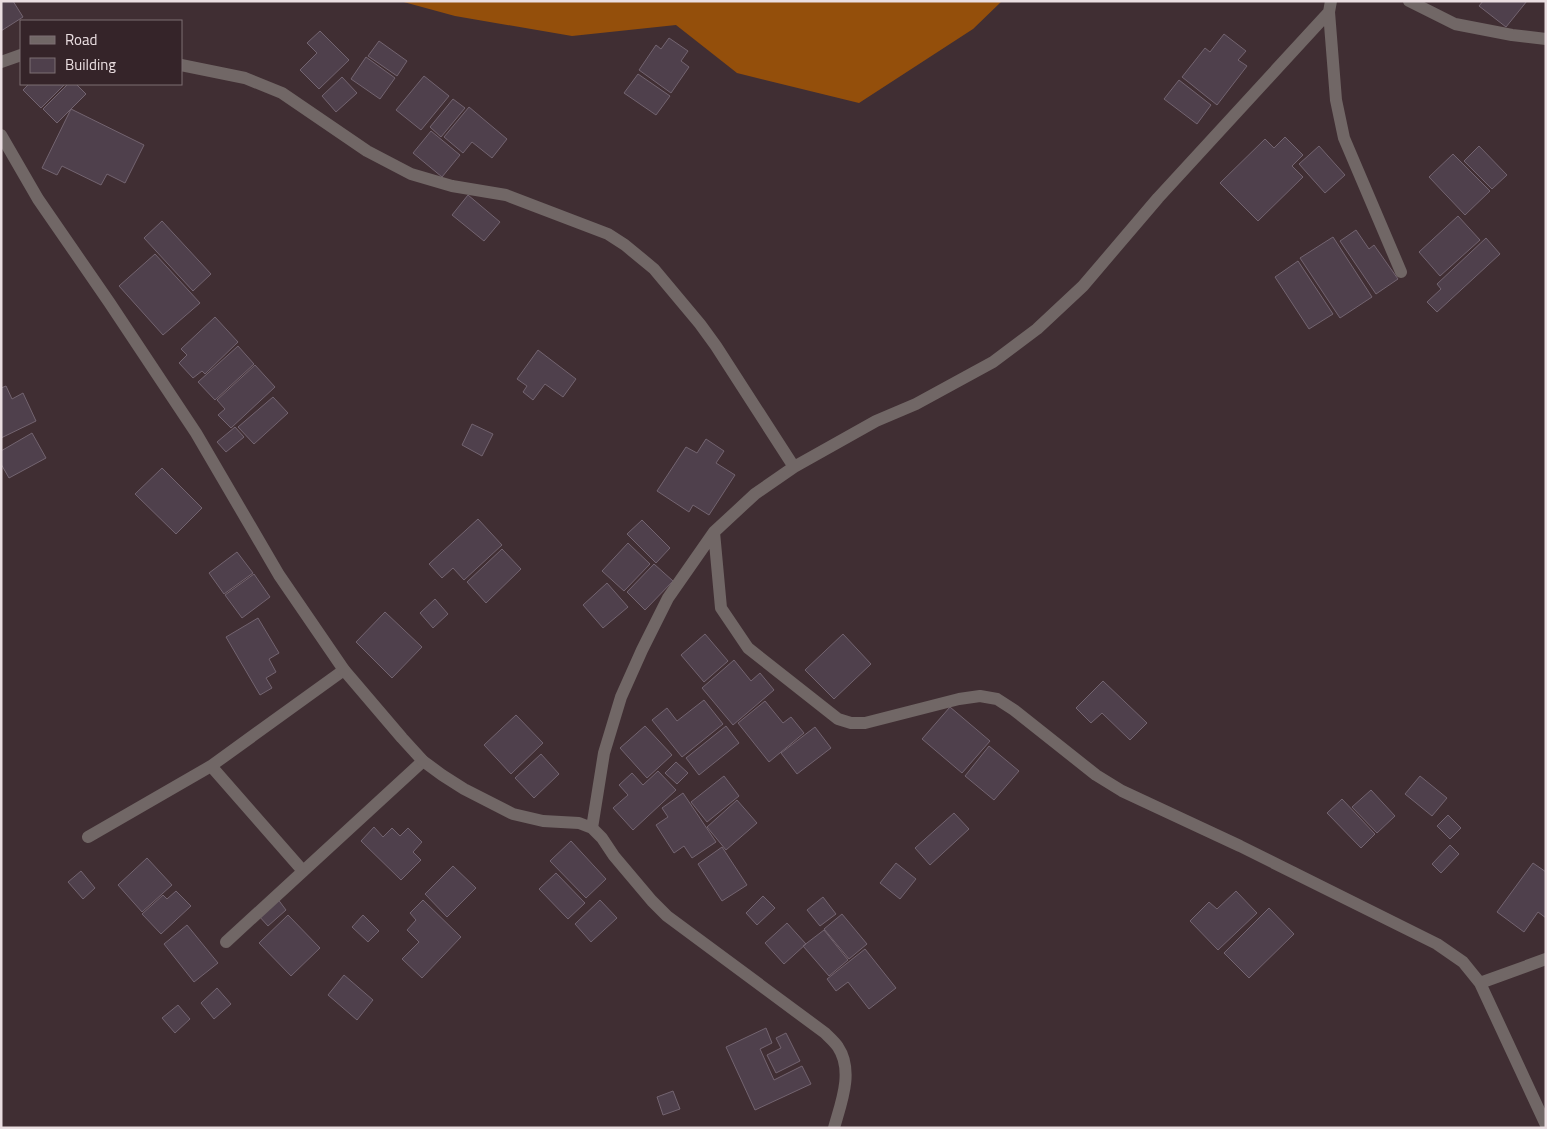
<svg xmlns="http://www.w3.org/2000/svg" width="1547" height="1129" viewBox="0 0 1547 1129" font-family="'Titillium Web',sans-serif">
<rect width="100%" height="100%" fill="#402e33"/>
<path fill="#944f0b" d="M400,1H1002L973,29L859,103L737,73L676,25L572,36L455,16Z"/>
<path fill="#4f404c" stroke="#736470" d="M1,1H13L23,17L1,31Z
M1483,1H1527L1506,27L1479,6Z
M320,31L349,60L319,89L300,70L317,53L307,43Z
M1224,34L1246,51L1238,60L1247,66L1217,105L1182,77L1205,48L1210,52Z
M669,38L688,51L681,61L689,67L671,93L639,70L656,45L661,49Z
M379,41L407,61L397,76L368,56Z
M366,57L395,78L380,99L351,79Z
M638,74L670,96L656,115L624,93Z
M424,76L449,96L421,130L396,110Z
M342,77L357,93L336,112L322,96Z
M1179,80L1211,105L1197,124L1164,99Z
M29,84H65L41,108L23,90Z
M68,84H76L86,94L57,123L43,109Z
M453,99L465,108L441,137L430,127Z
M469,107L507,139L492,158L472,142L463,153L444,137Z
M71,109L144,145L125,183L107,174L101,185L62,166L57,175L42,168Z
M431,131L460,155L442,177L413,153Z
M1285,137L1303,155L1292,166L1303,177L1258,221L1220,183L1265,139L1274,148Z
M1319,146L1345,175L1325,193L1299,164Z
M1479,146L1507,175L1492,189L1464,161Z
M1453,154L1490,191L1465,215L1429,177Z
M468,195L500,222L484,241L452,215Z
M1458,216L1480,240L1440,276L1419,252Z
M162,221L211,274L193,291L144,238Z
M1356,230L1369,249L1374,245L1398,279L1376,294L1340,241Z
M1333,237L1372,297L1340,318L1300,258Z
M1486,238L1500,254L1437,312L1427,302L1441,289L1437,284Z
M155,254L200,303L163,335L119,286Z
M1298,261L1333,314L1309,329L1275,277Z
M215,317L238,342L205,374L202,371L193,378L179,363L187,355L181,349Z
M238,346L254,364L215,400L198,382Z
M538,350L576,379L563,397L545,384L533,400L523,392L527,386L517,379Z
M255,365L275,387L231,428L218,415L225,409L217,400Z
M6,386L12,399L23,393L36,421L1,438V388Z
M273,397L288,413L254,444L238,427Z
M472,424L493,434L482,456L462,445Z
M235,427L244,437L226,452L217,442Z
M32,433L46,458L9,478L1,464V451Z
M706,439L724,451L716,463L735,475L709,515L693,505L689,512L657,491L686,447L697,453Z
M162,468L202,508L176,534L135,494Z
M478,519L502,545L464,580L453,568L442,578L429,564Z
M642,520L670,548L656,563L627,534Z
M628,543L650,564L624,591L602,571Z
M502,549L521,569L486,603L467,582Z
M237,552L253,573L224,594L209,573Z
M654,564L673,581L645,610L627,592Z
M254,574L270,597L242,618L225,595Z
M607,583L628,607L603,628L583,605Z
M435,599L448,614L433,628L420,613Z
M385,612L422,647L392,678L356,642Z
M258,618L279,653L269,659L276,672L266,678L272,688L260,695L226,637Z
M705,634L728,661L704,682L681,655Z
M843,634L871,664L834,699L805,670Z
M734,660L751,681L760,673L774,690L733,725L702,688Z
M1103,681L1147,723L1130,740L1102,713L1091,723L1076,708Z
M704,700L723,724L682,757L652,720L667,708L677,721Z
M765,701L783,723L791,717L804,733L769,762L738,723Z
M950,707L990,741L962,773L922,739Z
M516,715L543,743L511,774L484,745Z
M645,726L672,755L647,778L620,748Z
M726,726L739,743L699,775L686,758Z
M815,727L831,748L797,774L781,753Z
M989,746L1019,771L994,800L965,776Z
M541,754L559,774L534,798L515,778Z
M676,762L688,773L677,784L665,773Z
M658,771L676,790L633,830L613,808L628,795L619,785L632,773L643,785Z
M724,776L739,796L707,822L691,802Z
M1420,776L1447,798L1432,816L1405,794Z
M1371,790L1395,816L1377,833L1352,807Z
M683,793L716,842L692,858L684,846L674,853L656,825L668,817L662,808Z
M1342,799L1375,834L1361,848L1327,813Z
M737,800L757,823L726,850L707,827Z
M954,813L969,829L930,865L915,848Z
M1448,815L1461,828L1450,839L1437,826Z
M374,827L383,837L392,828L400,836L408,828L422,842L413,852L421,860L401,880L361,841Z
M571,841L606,879L586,898L550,861Z
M1450,845L1459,854L1441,873L1432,864Z
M722,847L747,885L722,901L698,864Z
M147,858L172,885L142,912L118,885Z
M896,863L916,879L900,899L880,883Z
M1533,863L1546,872V918L1538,912L1524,932L1497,912Z
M453,866L476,888L447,917L425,894Z
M81,871L95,888L83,899L68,882Z
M556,873L585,903L568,919L539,889Z
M176,891L191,906L161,934L142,914L163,895L167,899Z
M1236,891L1257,913L1218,950L1190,921L1209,902L1217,909Z
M763,896L775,908L757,925L746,913Z
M823,897L836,914L820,926L807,910Z
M277,898L286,910L268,926L258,915Z
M423,900L461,937L422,978L402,959L419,942L407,930L416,920L410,913Z
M600,900L617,918L591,942L575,924Z
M1269,908L1294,934L1249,978L1224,953Z
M842,914L867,944L849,959L824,929Z
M288,915L320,948L291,976L259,943Z
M363,915L379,931L368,942L352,927Z
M787,923L806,944L784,964L765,943Z
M187,925L218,963L194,982L164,944Z
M824,930L848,960L829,976L803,946Z
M865,949L896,988L869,1009L848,982L836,991L827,979Z
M344,975L373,1000L357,1020L328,995Z
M217,988L231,1004L214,1019L201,1003Z
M178,1005L190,1019L175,1033L162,1018Z
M766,1028L772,1043L760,1049L774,1080L802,1066L811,1084L755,1110L726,1047Z
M786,1033L800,1061L776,1073L767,1055L781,1048L776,1038Z
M673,1091L680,1109L663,1115L657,1097Z"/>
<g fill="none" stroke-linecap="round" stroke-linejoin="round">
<path stroke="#716766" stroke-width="12" d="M211,766L303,871
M88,837L211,766L344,670
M226,942L423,761"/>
<path stroke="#716766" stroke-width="12" d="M1331,1L1329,12L1336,100L1344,138L1401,272
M1409,1L1455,24L1512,35L1546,39
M1,62L21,55
M181,65L245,78L282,93L367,151L411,174L452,186L506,195L608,234L625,245L654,269L700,324L716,346L794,467
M1,135L38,199L109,302L196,433L279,575L344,670L402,738L423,761L442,775L464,789L513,814L543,821L579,823L592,828L602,838L614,856L652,901L667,916L825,1033C829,1037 835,1042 838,1047C854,1071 841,1103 834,1128
M714,532L721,608L748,648L838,719L851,723H865L959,699L980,696L997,699L1014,710L1096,775L1122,791L1240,846L1437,944L1463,962L1480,983L1546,1125
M592,828L604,753L621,697L642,650L668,598L714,532L755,494L794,467L876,421L916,404L993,362L1037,329L1083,286L1158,198L1329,12
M1480,983L1546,959"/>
</g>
<rect width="1547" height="1129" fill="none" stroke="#eadee1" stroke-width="5"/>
<rect x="20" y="20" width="162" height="65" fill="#352429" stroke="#7d6e73"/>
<rect x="30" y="36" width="25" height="8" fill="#716766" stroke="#7d6e73"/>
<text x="65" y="45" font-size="15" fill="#eadee1">Road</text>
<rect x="30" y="58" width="25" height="15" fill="#4f404c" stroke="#7d6e73"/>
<text x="65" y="70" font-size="15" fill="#eadee1">Building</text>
</svg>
